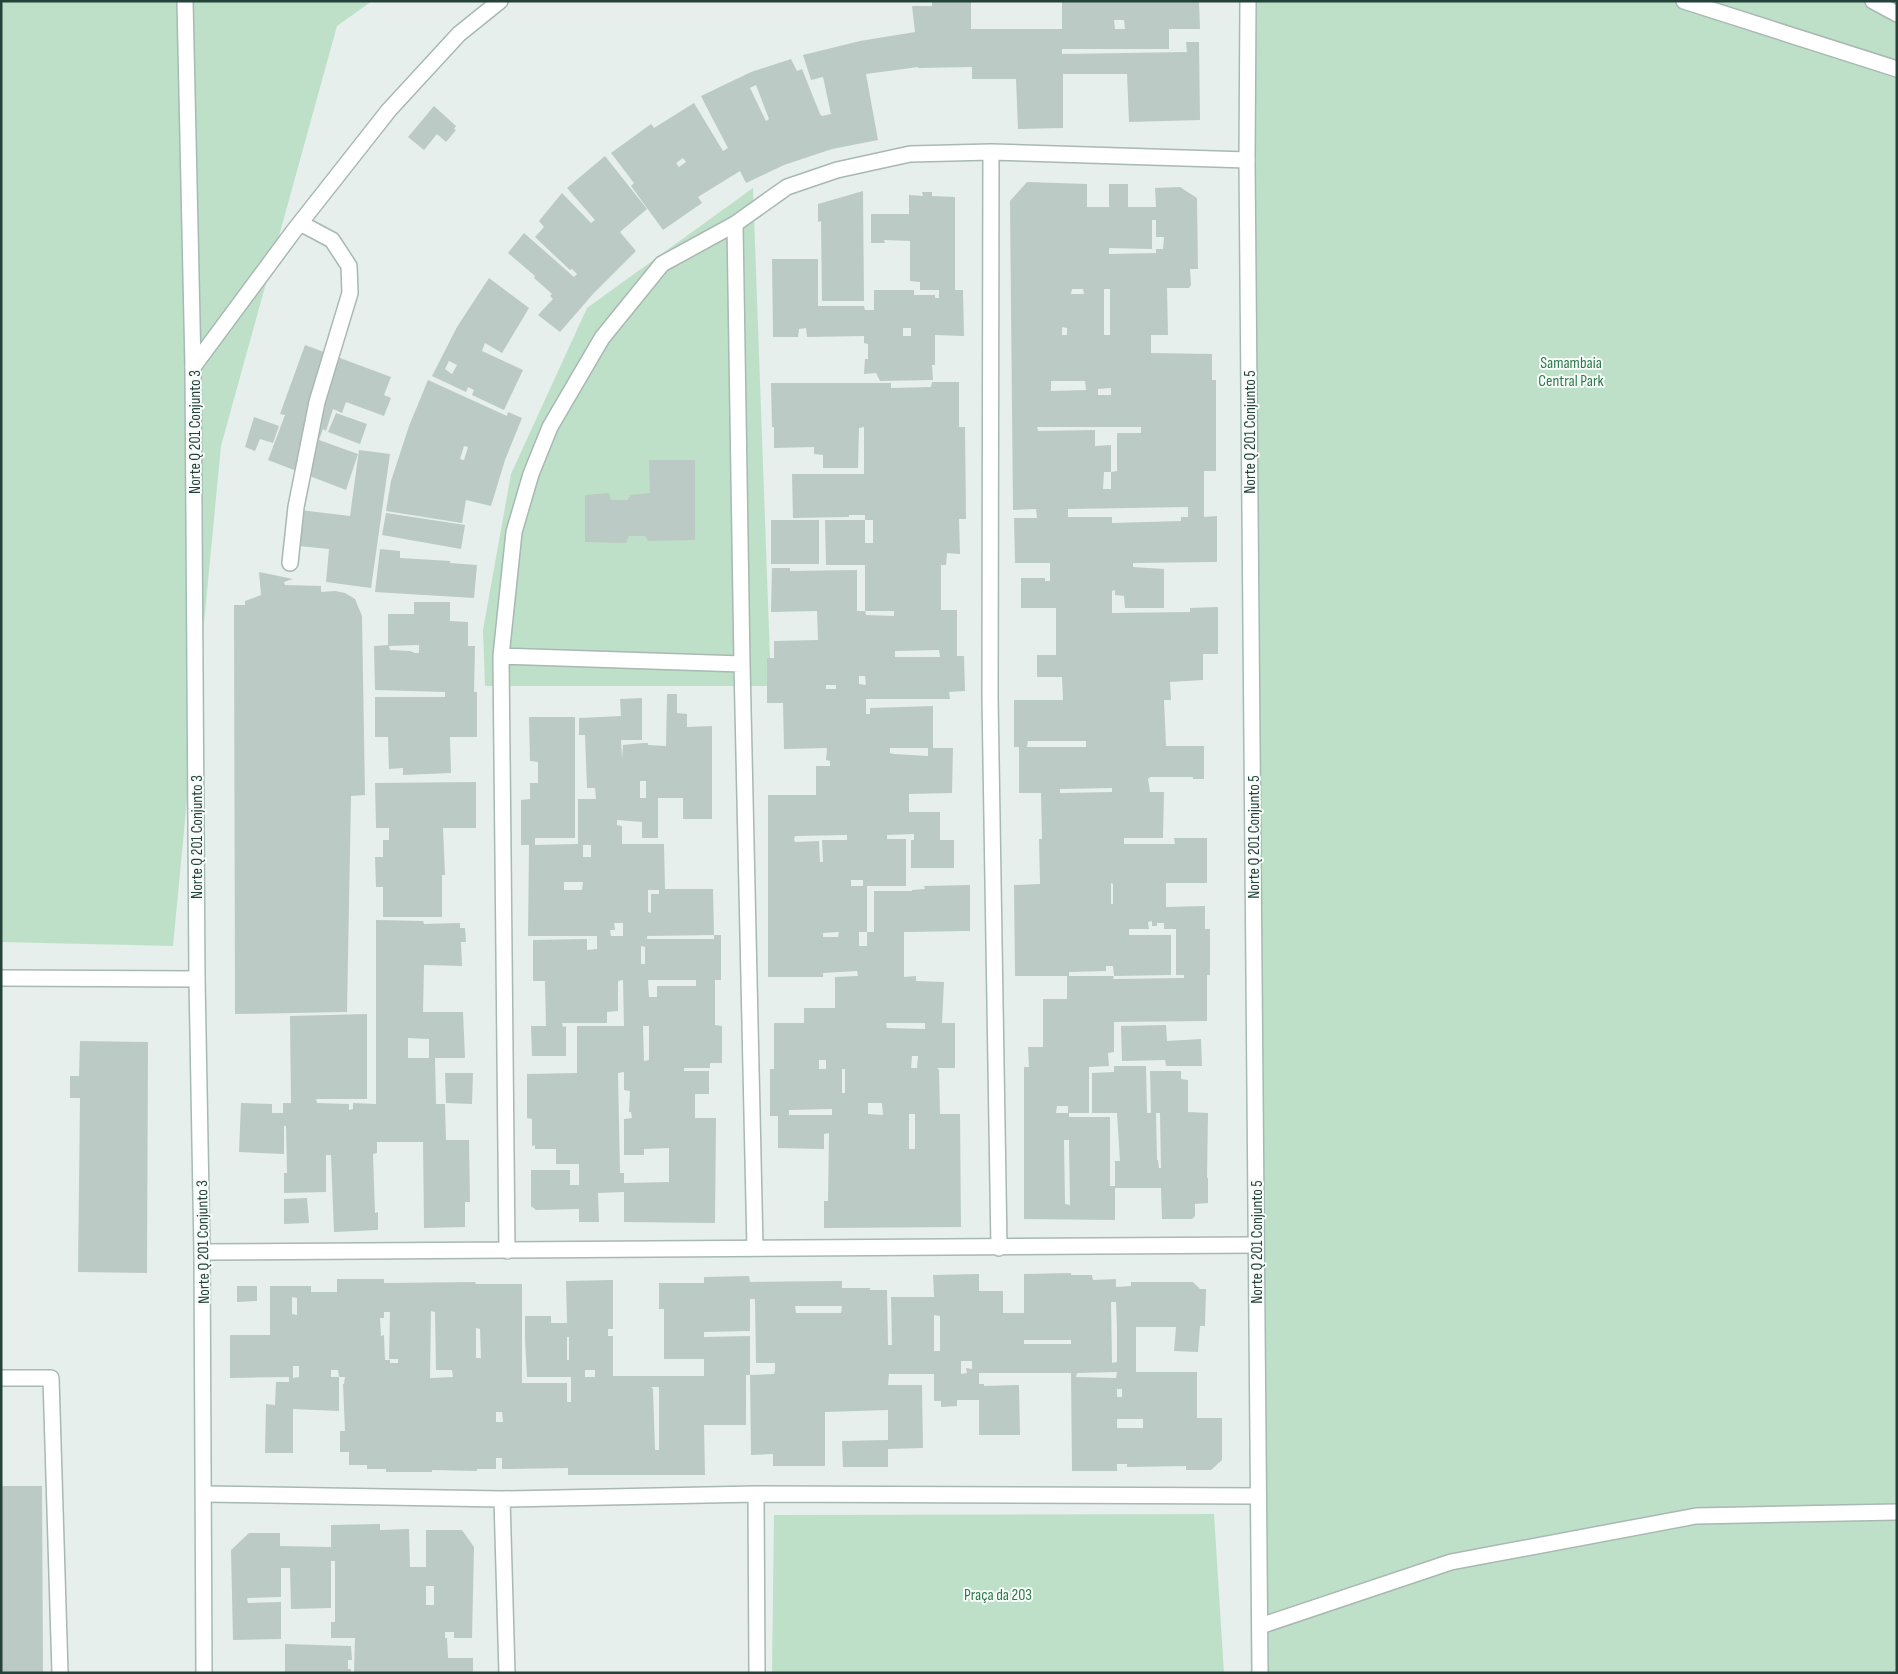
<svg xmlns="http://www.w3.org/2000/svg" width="1898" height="1674" viewBox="0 0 1898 1674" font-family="'Sofia Sans Condensed',sans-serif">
<rect width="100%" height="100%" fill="#e6efeb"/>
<path fill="#bfe0c8" d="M1,1H372L337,26L221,446L173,946L1,942Z
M1244,1H1897V1673H1251Z
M753,188L771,686H485L483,630L511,474L587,308Z
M1214,1514L1224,1673H772L774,1515Z"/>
<path fill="#bbcac4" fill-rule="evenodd" d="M932,1H971V29H1062V1H1199L1200,29H1169V49H1062V54L1187,52L1186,42H1199L1200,120L1129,122L1127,74H1063V128L1018,129L1016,79H972V67L918,68V67L866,74L878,140L832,149L784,165L746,183L740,171L698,197L702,203L663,230L631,186L634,183L611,153L651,124L654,128L694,103L723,151L728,148L707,108L716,105L707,108L701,96L751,72L791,59L797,71L802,69L820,114L822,116L831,114L823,77L811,80L803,55L860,41L915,32L912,6H932ZM1114,20H1124L1125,29H1115ZM756,85L769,119L766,121L750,88L733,96ZM683,158L686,162L679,167L676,163Z
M434,106L456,126L454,129L456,130L446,142L437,134L424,150L408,137Z
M605,156L647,209L620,232L636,251L593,294L560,332L538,315L553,299L550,296L552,294L534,278L535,276L508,253L524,233L574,277L577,274L572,269L570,270L535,237L544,227L539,221L562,193L591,223L595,220L567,188Z
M1027,182L1087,184V207H1109V184H1128V207H1156L1155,188L1180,187L1197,198L1198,269H1190L1191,285L1189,288H1167L1168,335H1151V353L1212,354V380H1216V471H1204V517L1217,516V562L1133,563V567L1164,569V608H1125L1124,596L1115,595V590L1112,591V613L1190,612V608L1218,607V654H1203V680L1170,682L1171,700H1164L1166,746H1204V779H1193V777H1150L1148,779L1150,792H1164L1163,838H1124V844H1175L1174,838H1207V883H1166V907L1205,906V929H1210V975H1207V1021L1114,1022V1052L1108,1053L1109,1066L1089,1067V1113H1068V1106H1057L1056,1113H1069V1117H1110V1186H1115V1161H1120L1117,1113H1092V1073L1114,1072V1066H1146L1147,1113H1151L1150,1071H1181V1079L1188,1080V1112L1208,1113L1207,1178H1208V1203L1195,1204V1216L1192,1219H1162L1161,1188H1115V1220L1024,1219V1067H1029L1028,1047H1043V999H1067V976H1015L1014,885L1040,884L1039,839H1042L1041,793H1019V747H1014V700H1063L1062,677H1037V655H1056V608H1021V578H1045V581H1050V563H1015L1014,518H1037L1036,509L1013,510L1010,201ZM1152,220H1156V237H1164L1163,249H1156V253L1109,254V248L1152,249ZM1072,289H1083L1084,294H1071ZM1104,289H1110V335H1104ZM1062,327L1067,328V335H1062ZM1051,381H1085L1086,390L1051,391ZM1111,388V395H1098V389ZM1037,427H1141V433H1117V471L1111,472V489H1103L1104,472H1111V445L1095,446V430L1038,431ZM1188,507V517H1181V521L1112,523V517H1068V509ZM1028,741H1086V747H1027ZM1112,788V792L1060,793V789ZM1111,883L1113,884V904H1111ZM1152,921V926H1157V923H1164V929H1176V975H1184V978L1113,979L1114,976H1069V972L1106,971V966H1113L1114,976L1171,975V935H1129V929H1149L1148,922ZM1156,1113H1160L1161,1168H1159L1158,1160H1157ZM1064,1140H1069L1070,1205L1065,1204Z
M863,191L864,301H822L821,221L818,222V204Z
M922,192H932V196L955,197V290H963L964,336L935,335V365H932L933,380L880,381L876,373L864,374L865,359H868V344L864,343V336L807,337L806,328L799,329L798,337H773L772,259H818V306H864L865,310H874V290H914V295H935V298H939V290H920V282L910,281V241L884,240L885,243H871V214H909V195L923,196ZM903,328H911V336H903Z
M489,278L529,308L502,353L485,343L482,351L523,370L504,410L472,395L474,390L468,387L466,392L432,376L457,327ZM449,361L457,365L452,374L445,369Z
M305,345L391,377L384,395L391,398L384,416L346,402L342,413L333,409L326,431L323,429L319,440L358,454L346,490L268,460L285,415L280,414Z
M428,380L507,416L508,412L522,418L505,460L491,506L466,500L462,523L386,511L391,481L409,426ZM464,446L468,447L464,460L460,459Z
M932,382H959V427H965L966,519H959L960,554L947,553L946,565H941V610H957V656H964L965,691L949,692L950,699H866V714H870V708L933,706V748H953L952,793L909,794V812H940V840H954V868H911V840H914V834L887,835V839H906V886H867V932H874V891H912V890L925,889L924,886L970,885V931L904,932V977L916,976V981L944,982L942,1023H955V1068H937L939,1070L940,1114H960L961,1227L824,1228V1201H828L829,1133L824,1134V1149L778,1148V1116H770V1069H774V1023H804V1008H835V977L858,976L857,971L823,973V977H768V795H816V766H830V761L826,760L827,748L784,749L783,703H767V658H774V641L818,640L817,611L771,612L772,568H790V571L857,570V611H865V565H826L825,520H865V543H873V520H865V515H849V517L793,518L792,474H864V427L859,428L858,468H823V455L814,454V447L774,448V427H772L771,383H891V388L931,387ZM865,611H894V616L866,615ZM939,650L940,657H895V651ZM859,676H865L866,685L859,684ZM826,685H836V689H826ZM890,748H928V756L894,754L890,753ZM847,835V840H822L823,862H820L819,841L795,842L794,839L795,836ZM851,880H863V886H851ZM839,932L838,937H823V933ZM859,932H867V946H859ZM886,1023H925V1029L887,1028ZM912,1056H918L917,1068H911ZM819,1060H826V1069H819ZM842,1069H845V1093H842ZM868,1103H882L883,1115L868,1114ZM832,1109V1115H789V1110ZM909,1114H915V1149H909Z
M336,413L367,424L360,444L328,432Z
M254,417L279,426L273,443L260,439L255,451L245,447Z
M359,450L390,454L371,588L326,582L329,549L289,545L292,509L350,516Z
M649,460H695V540L648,541L645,536H629L626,543L585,542V495L609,493L611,500H627L631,495L650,493Z
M386,513L465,525L461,549L382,535Z
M771,520H819V564H771Z
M380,549L400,551V558L450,561V563L477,565L474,598L375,592Z
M259,572L293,579L284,582L285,585L321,586V592L335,591L345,593L355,599L362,616L365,795L351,796L347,1012L235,1014L234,605H245V601L261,595Z
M414,602H450V621L468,622V646H475L474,692H477V737H450L451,773L403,775V768L389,769L388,737H375V697H445V692L375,690L374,646L388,645V614H414ZM419,645V653H415L410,651L390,650L389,646Z
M667,694H677V713L687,714V727L712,726V819H683V798H658V838H642V822L617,820V825L622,826V844H664L665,889H713L714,935L647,936V939H714V935H721V980H715V1025L722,1026V1063H710V1068H684V1071H709V1094H695V1118H716L715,1223L624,1222V1192L598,1193L599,1222H579V1209L536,1210L531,1206V1170H570V1185H579V1164H556V1149H535V1145L532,1146V1119L527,1118V1074L577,1073V1026H624L623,980L618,981V1011L607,1012V1023H562L563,1027L566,1026V1056H532L531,1026H546L545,981H533V940L587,939V950L597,949V936H528L529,845H521V800L530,799V783H538V762L530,761L529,717H575V838H535V845L578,844V799H596L595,788H587L585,735H579V718L621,716L620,699L642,698V740H621L622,759L623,745L643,743H648V745L666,746ZM640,781H646V798H640ZM583,845H591V857H583ZM564,882H583L582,890H564ZM648,890H659V894H651V913L648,912ZM614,923H623V936H611L610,930H615ZM641,946L645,947V964H641ZM648,980H696V986H657V997H649ZM643,1026H649V1060L644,1061ZM624,1072V1090L630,1091L629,1112H631L632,1118L624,1119V1155H644V1149L669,1148V1182L624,1183V1173H620L618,1073Z
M476,782V828H443L445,875H442V917H383V887H376L375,857H383V840H389V828H376L375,783Z
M376,920L423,921L424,924L460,923V928H465L466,942H461L462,966L424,965L423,1012H463L465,1058H435L436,1104H445L446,1140H469L470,1202H465V1227L424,1228L423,1142H377V1153L373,1154L375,1213L378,1212V1230L334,1232L331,1155H326V1192L284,1193V1173H287L286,1126H284V1154L239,1152L241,1103L272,1104V1113H283V1103H291L290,1016L367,1014V1099H316L317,1103L349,1104V1110L353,1109V1103L376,1104ZM408,1038L429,1039V1058H408Z
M1166,1025L1167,1041L1201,1039L1202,1066H1166L1165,1060L1122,1061L1121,1026Z
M80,1041L148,1042L147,1273L78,1272L80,1098H70V1076H79Z
M445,1073H473L472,1104L446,1103Z
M307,1198L309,1223L284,1224V1199Z
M1071,1273V1275H1092L1093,1280L1116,1279V1287L1131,1286V1282H1193L1200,1289H1206L1205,1326H1200L1198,1352L1174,1351L1176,1327H1136V1372H1197V1418H1222V1460L1211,1470H1186V1466L1127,1467V1464H1117V1471H1072L1071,1373H979V1384H984V1386L1019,1385L1020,1435H979V1400H957V1406L941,1407V1401H934V1374H889L888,1385H922L923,1448L888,1449V1467H843L842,1441L888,1440V1410L825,1412V1466H773V1454L751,1455L750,1375L774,1374L775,1370V1363H756L755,1299H750V1331L704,1332V1337L750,1336V1375H746V1425H704L705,1475H568V1468L502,1469V1458H496V1469H477V1471L432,1470V1472H386V1469H367V1465H349V1452H340V1431H345L343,1384H344L345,1377H339V1411L293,1409V1453H265L266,1404L275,1405L276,1382H289V1377L230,1378V1335H270V1286H311V1292H337V1279H384V1283L475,1282L476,1284H522V1383H567V1402H571V1377H527L525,1340V1316H551V1323H567L566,1281L613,1280V1329H608V1336H613V1376H704V1359H664V1309H659V1283H704V1277L749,1276L750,1282L839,1281H842V1288H870V1290H887L888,1345H892L891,1297H934L933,1275L979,1274V1291H1003V1313H1024V1274ZM292,1297L297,1298V1315L292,1314ZM1111,1302H1116L1117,1328V1362L1112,1363ZM795,1306H842L841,1313H796ZM431,1311L435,1312L436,1370H452L453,1377L430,1378ZM384,1312H390L389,1359H398V1363H390V1360H385L384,1335L381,1336L380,1318H384ZM934,1315L940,1316V1351H934ZM476,1328L480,1329L481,1358H476ZM567,1337H569V1360H567ZM1024,1340H1071V1344H1024ZM961,1361H972V1369L966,1368L967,1373L961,1374ZM293,1366H299V1377L293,1378ZM331,1370H338L339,1377H331ZM585,1370H595V1377H585ZM1117,1372L1116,1378L1076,1377L1077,1373ZM651,1387H659V1450H655L653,1389ZM1117,1389H1122V1397H1117ZM496,1412H502L503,1422H496ZM1117,1419H1143V1428H1117Z
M237,1286H257V1301L237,1302Z
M1,1486H42L43,1673H1Z
M380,1524V1530L409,1529L410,1567H426V1530H462L474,1547L472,1638H454V1632H445V1638H447L448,1658H473V1673H354L355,1638H331V1622H335V1561H331V1608L291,1609L290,1568H281V1597L247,1598L248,1603L281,1602V1639L233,1640L231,1550L249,1533H280V1546L331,1547V1525ZM426,1586H434V1605H426Z
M285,1644L351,1646L352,1660H348V1669H351V1673H285Z"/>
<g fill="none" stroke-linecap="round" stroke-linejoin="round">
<defs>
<path id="lane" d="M1684,1L1897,69
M1873,1L1897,14
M1,1378H51L60,1673"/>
<path id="street" d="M991,152L990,697L999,1248
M735,224L742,664L755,1248
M193,367L293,232L389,110L459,34L500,1
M290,563L296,507L317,402L350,293L349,266L332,240L300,223
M501,656L742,664
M1,978L197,979
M507,1251L501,656L514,532L531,474L550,427L602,338L662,264L735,224L787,187L837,170L910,154L991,152L1247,160
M202,1252L1256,1245
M204,1494L502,1499L756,1494L1258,1496
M756,1494L757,1673
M502,1499L507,1673
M1260,1626L1451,1562L1696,1516L1897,1512"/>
<path id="secondary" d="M185,1L193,367L197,979L202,1252L204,1673
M1248,1L1247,160L1260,1673"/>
</defs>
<use href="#lane" stroke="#a8b8b2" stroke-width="18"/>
<use href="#street" stroke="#a8b8b2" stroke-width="18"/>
<use href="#secondary" stroke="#a4bbb3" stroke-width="18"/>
<use href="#lane" stroke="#fff" stroke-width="15"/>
<use href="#street" stroke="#fff" stroke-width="15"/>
<use href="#secondary" stroke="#fff" stroke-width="15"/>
</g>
<g text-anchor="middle" stroke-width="4" stroke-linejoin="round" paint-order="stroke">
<g font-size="16" fill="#2d7a4b" stroke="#f7fbf9">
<text x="1571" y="368">Samambaia<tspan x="1571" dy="18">Central Park</tspan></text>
<text x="998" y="1600">Praça da 203</text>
</g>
<g font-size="16" fill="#24423a" stroke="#f7fbf9">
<text transform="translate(194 432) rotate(-90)" y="6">Norte Q 201 Conjunto 3</text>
<text transform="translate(1249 432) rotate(-90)" y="6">Norte Q 201 Conjunto 5</text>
<text transform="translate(196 837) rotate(-90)" y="6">Norte Q 201 Conjunto 3</text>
<text transform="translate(1253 837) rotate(-90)" y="6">Norte Q 201 Conjunto 5</text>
<text transform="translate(202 1242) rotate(-91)" y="6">Norte Q 201 Conjunto 3</text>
<text transform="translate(1256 1242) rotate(-90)" y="6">Norte Q 201 Conjunto 5</text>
</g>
</g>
<rect width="1898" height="1674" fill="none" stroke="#24423a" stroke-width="5"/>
</svg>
